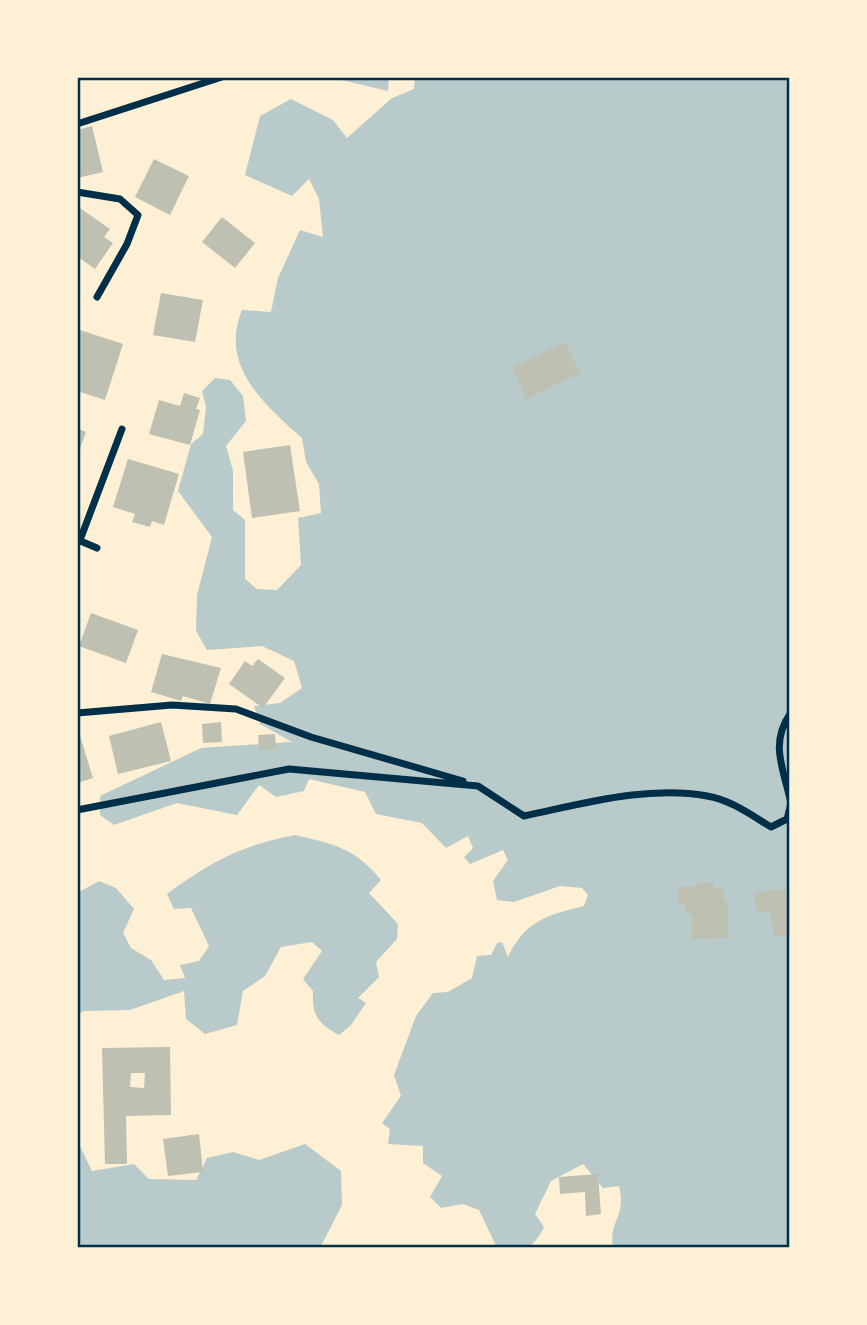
<svg xmlns="http://www.w3.org/2000/svg" width="867" height="1325" viewBox="0 0 867 1325" font-family="'PT Sans',sans-serif">
<rect width="100%" height="100%" fill="#fdf0d5"/>
<path fill="#b9caca" d="M329,77H389L388,91Z
M415,77H790V1248H613C608,1220 627,1218 619,1186L603,1188L583,1164L551,1181L535,1214L544,1227C531,1253 524,1248 497,1248L479,1210L463,1204L441,1208L430,1197L442,1176L423,1163V1146L388,1144L390,1129L382,1123L401,1096L394,1075L416,1016L433,993L448,992L472,978L477,956L491,955L497,943L502,942L508,957C525,921 547,915 584,906L588,895L582,888L560,886L514,902L497,900L493,881L508,860L503,850L470,864L464,857L473,848L468,836L446,848L422,823L376,814L365,792L309,779L304,791L276,797L259,785L237,815L177,803L114,825L100,815V796L201,748L292,742L260,724L254,706L280,703L302,688L294,661L262,646L207,650L196,631L197,595L212,537L178,491L191,444L203,434L206,407L202,391L215,378L230,380L243,396L246,421L226,446L233,471V510L245,520V579L257,589L277,590L301,565L298,518L321,513L319,484L306,462L302,438C264,404 219,366 242,310L271,312L278,278L300,230L323,237L319,199L309,179L292,196L245,175L260,116L291,99L333,120L347,138L392,98L414,89Z
M295,835C334,844 355,848 381,880L369,893L398,924L397,939L376,962L379,977L358,998L366,1003L351,1025L339,1035C317,1023 312,1015 313,991L303,979L322,951L312,942L281,947L265,976L243,991L237,1025L205,1034L186,1019L184,991L130,1010L84,1011L77,1014V893L99,881L116,888L134,909L123,933L131,948L151,960L164,980L185,978L180,965L199,961L209,946L191,908L174,909L167,894C210,862 242,845 295,835Z
M77,1140L92,1171L134,1164L149,1179L196,1180L207,1158L233,1152L259,1160L305,1144L341,1171L342,1205L320,1248H77Z"/>
<path fill="#bec0b2" fill-rule="evenodd" d="M92,126L103,172L77,178V130Z
M154,159L189,176L170,215L135,197Z
M77,206L110,229L104,237L113,243L95,269L77,256Z
M222,217L255,243L235,268L202,242Z
M161,293L203,300L195,342L153,335Z
M77,329L123,344L105,400L77,391Z
M565,342L580,373L527,399L512,368Z
M184,393L200,398L196,409L200,410L190,445L149,434L159,400L180,406Z
M77,428L86,432L77,457Z
M290,445L300,511L252,518L243,452Z
M128,459L179,474L164,525L152,521L150,527L132,522L135,514L113,507Z
M91,613L138,630L126,663L79,646Z
M162,654L221,668L210,704L183,696L181,701L151,692Z
M258,659L285,678L263,708L229,684L245,661L252,666Z
M161,722L171,761L118,774L109,736Z
M221,722L222,742L203,743L202,724Z
M77,726L93,778L77,783Z
M275,734L276,749L259,750L258,735Z
M697,883H714V888H724V902H728V938L692,939V914H685V904H678V887H697Z
M783,889L790,890L789,935L774,937L770,912L757,913L754,893Z
M170,1047L171,1115L126,1116L127,1164H105L102,1048ZM131,1073H145L144,1088L130,1087Z
M199,1134L203,1172L168,1176L163,1139Z
M598,1174L601,1214L586,1216L585,1192L560,1194L559,1177Z"/>
<g fill="none" stroke-linecap="round" stroke-linejoin="round">
<path stroke="#003049" stroke-width="7" d="M77,124L222,77
M77,192L120,199L138,215L127,244L97,297
M78,540L97,548
M80,540L122,429
M77,713L172,705L236,709L311,737L463,781
M790,714C770,743 783,768 790,799
M77,810L289,769L478,786L524,816C582,804 647,785 707,796C731,800 751,815 771,827L787,819L790,807"/>
</g>
<rect width="867" height="1325" fill="none" stroke="#fdf0d5" stroke-width="158"/>
<rect x="79" y="79" width="709" height="1167" fill="none" stroke="#003049" stroke-width="2.5"/>
</svg>
